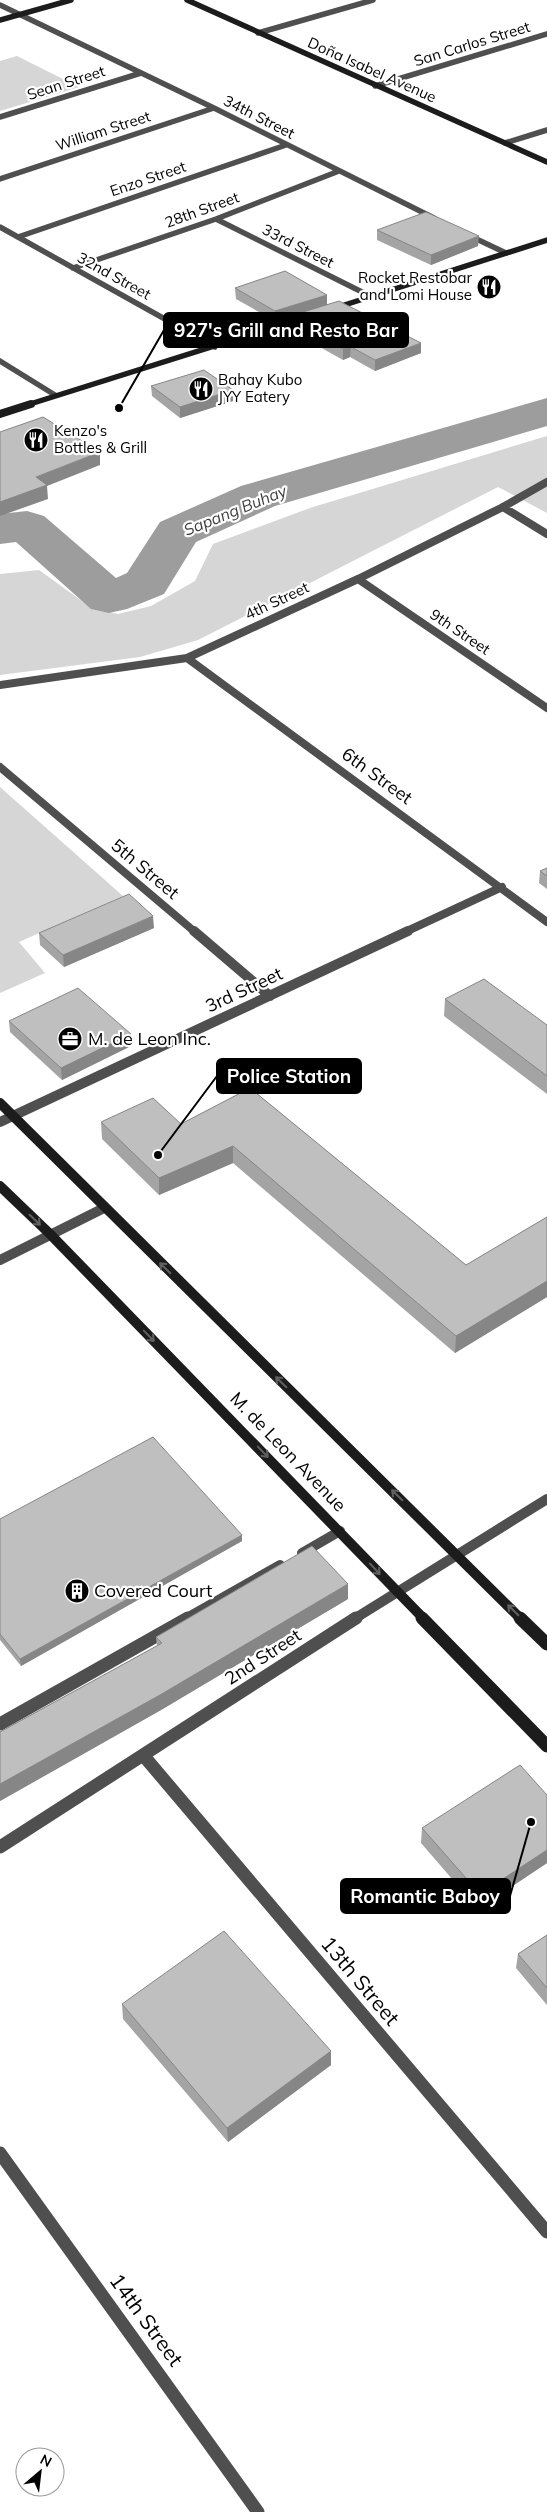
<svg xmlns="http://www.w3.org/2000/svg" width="547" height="2512" viewBox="0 0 547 2512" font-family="Mulish,sans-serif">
<rect width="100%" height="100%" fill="#fff"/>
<path fill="#d6d6d6" d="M17,56L79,87L0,111V61Z
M547,436V513L498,487L198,640L140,657L0,675V574L39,570L93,609L118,614L151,606L195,581L213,544L310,508Z
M0,787L123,896L19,942L45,973L0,993Z"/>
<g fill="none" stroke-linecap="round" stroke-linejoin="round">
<path fill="#9d9d9d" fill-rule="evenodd" d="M547,398V426L275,506L196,542L164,594L127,609L109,613L91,609L16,542L0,544V514L27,511L44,516L116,578L127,573L160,522L241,486Z"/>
<path stroke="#4f4f4f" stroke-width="10" d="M0,1260L104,1208
M302,1553L340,1531
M185,1619L280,1565"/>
<path stroke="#4f4f4f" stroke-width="13" d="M0,1724L188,1618"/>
<path stroke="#4f4f4f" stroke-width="5.5" d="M0,5L214,108L434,218
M258,33L373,0
M375,86L547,34
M0,117L141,73
M505,143L547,130
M0,179L214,108
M216,219L370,296
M0,227L215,347
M468,235L506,253
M18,237L286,145
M73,268L216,219L339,171
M0,361L55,395"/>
<path stroke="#4f4f4f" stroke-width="8" d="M503,507L547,534
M358,579L547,708
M187,658L547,922
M0,685L187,658L358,579L503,507L547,482
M0,767L195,932
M405,932L502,887"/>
<path stroke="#4f4f4f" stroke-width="10" d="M194,931L270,996
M0,1122L408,931
M354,1619L547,1499"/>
<path stroke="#4f4f4f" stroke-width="13" d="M143,1755L547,2232
M0,1847L356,1618
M0,2153L258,2512"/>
<path stroke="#1c1c1c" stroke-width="5.5" d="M187,0L547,162
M0,20L71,0
M332,309L547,240
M27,405L300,319"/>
<path stroke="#1c1c1c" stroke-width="8" d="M0,414L31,404"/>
<path stroke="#1c1c1c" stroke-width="10" d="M0,1103L521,1619
M0,1186L50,1234L424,1619"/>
<path stroke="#1c1c1c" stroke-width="13" d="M422,1618L547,1746
M520,1618L547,1644"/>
</g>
<path fill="#a4a4a4" d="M377,230L478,246L431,265L377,240Z
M235,288L327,295V304L421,353L375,371L350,357L343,360L286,328L287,318L275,321L236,299Z
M151,386L233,401L180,418L152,396Z
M547,868V889L539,883L540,871Z
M154,928L64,967L40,945L39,933Z
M445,999L547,1025V1094L444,1016Z
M9,1021L131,1046L62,1080L10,1032Z
M250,1088L466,1265L547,1217V1297L455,1353L233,1163L159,1195L102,1139L101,1122L181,1124Z
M0,1519L242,1541L21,1666L0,1640Z
M348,1599L161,1710L0,1801V1732L157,1646L156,1637Z
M547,1795V1863L478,1909L421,1843L422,1828Z
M547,1935V2005L516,1968L518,1954Z
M122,2004L331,2051V2065L228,2142L123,2019Z"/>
<path fill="#868686" d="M479,236L478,246L431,265V255Z
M327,295V305L275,321V311Z
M421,343V353L375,371V360Z
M351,347L350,357L343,360V349Z
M233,390V401L180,418V407Z
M100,452V465L47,486L48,499L0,516V502L36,477Z
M153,916L154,928L64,967L63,955Z
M131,1034V1046L62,1080L61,1068Z
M233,1146V1163L159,1195V1178Z
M547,1281V1297L455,1353L456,1336Z
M242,1535V1541L21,1666L20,1659Z
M348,1584V1599L161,1710L0,1801V1784Z
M547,1850V1863L478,1909L480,1894Z
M331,2051V2065L228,2142L227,2128Z"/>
<path fill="#bfbfbf" stroke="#868686" d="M426,212L479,236L431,255L377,230Z
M285,271L327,295L275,311L235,288Z
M339,301L421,343L375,360L351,347L343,349L287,317Z
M204,370L233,390L180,407L151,386Z
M43,417L100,452L36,477L47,485L0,502V432Z
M547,868V876L540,871Z
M129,894L153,916L63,955L39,933Z
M484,979L547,1025V1076L445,999Z
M78,988L131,1034L61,1068L9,1021Z
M250,1088L466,1265L547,1217V1281L456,1336L233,1146L159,1178L101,1122L153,1098L181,1124Z
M153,1437L242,1535L20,1659L0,1634V1519Z
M312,1546L348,1584L160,1695L0,1784V1732L162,1643L156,1637Z
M520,1765L547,1795V1850L480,1894L422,1828Z
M224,1931L331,2051L227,2128L122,2004Z
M547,1935V1988L518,1954Z"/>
<defs><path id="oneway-shaft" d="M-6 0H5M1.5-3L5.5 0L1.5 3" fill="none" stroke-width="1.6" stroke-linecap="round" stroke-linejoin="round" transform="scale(1.25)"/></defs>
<g stroke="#606060">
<use href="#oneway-shaft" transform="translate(35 1220) rotate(44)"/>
<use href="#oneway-shaft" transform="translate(165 1268) rotate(-136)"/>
<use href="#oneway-shaft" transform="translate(149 1336) rotate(46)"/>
<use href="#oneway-shaft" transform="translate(281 1382) rotate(-136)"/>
<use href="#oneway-shaft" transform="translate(263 1452) rotate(46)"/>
<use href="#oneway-shaft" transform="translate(397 1495) rotate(-136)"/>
<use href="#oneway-shaft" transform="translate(375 1569) rotate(47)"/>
<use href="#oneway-shaft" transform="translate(513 1610) rotate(-135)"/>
</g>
<defs>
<symbol id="restaurant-disc" viewBox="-11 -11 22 22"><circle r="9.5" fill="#000" stroke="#fff"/><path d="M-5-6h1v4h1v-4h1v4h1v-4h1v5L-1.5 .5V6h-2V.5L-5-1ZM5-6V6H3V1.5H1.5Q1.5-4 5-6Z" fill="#fff"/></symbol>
<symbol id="office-disc" viewBox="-11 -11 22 22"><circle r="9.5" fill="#000" stroke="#fff"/><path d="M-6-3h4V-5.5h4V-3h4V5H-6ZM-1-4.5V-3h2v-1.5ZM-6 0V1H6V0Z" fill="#fff"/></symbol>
<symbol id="building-disc" viewBox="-11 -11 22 22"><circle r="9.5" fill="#000" stroke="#fff"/><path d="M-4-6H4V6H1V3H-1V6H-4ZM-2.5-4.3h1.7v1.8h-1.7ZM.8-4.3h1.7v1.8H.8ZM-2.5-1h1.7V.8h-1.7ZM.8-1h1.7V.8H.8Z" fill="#fff"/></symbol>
</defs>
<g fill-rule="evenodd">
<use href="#restaurant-disc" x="475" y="273" width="28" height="28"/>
<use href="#restaurant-disc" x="187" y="375" width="28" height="28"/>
<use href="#restaurant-disc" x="22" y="426" width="28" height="28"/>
<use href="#office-disc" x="56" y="1025" width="28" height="28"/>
<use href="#building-disc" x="63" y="1577" width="28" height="28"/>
</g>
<g text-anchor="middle" stroke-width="4.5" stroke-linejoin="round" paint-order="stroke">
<g font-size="15" fill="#000" stroke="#fff">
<text transform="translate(472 44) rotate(-17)" y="5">San Carlos Street</text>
<text transform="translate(372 70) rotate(24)" y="5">Doña Isabel Avenue</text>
<text transform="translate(66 83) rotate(-18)" y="5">Sean Street</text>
<text transform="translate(259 117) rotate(27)" y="5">34th Street</text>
<text transform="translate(103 131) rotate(-18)" y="5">William Street</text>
<text transform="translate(148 179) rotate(-19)" y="5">Enzo Street</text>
<text transform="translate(202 210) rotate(-20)" y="5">28th Street</text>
<text transform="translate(298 246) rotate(27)" y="5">33rd Street</text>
<text transform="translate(114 276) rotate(29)" y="5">32nd Street</text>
<text transform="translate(277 601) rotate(-25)" y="5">4th Street</text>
<text transform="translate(460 632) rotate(34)" y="5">9th Street</text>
</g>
<g font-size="15" fill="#000" stroke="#fff" text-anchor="start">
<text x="472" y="283" text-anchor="end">Rocket Restobar<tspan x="472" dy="17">and Lomi House</tspan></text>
<text x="218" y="385">Bahay Kubo<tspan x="218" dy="17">JYY Eatery</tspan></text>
<text x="54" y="436">Kenzo's<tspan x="54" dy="17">Bottles &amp; Grill</tspan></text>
</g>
<g font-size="16" font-style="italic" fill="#3e3e3e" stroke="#fff">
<text transform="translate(235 510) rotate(-22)" y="6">Sapang Buhay</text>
</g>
<g font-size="18" fill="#000" stroke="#fff">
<text transform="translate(377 776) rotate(36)" y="6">6th Street</text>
<text transform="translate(145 869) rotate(40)" y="6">5th Street</text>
<text transform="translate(244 990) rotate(-25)" y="6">3rd Street</text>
<text transform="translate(288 1452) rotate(46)" y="6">M. de Leon Avenue</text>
<text transform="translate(263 1657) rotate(-33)" y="6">2nd Street</text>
</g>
<g font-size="18" fill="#000" stroke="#fff" text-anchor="start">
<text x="88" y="1045">M. de Leon Inc.</text>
<text x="94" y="1597">Covered Court</text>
</g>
<g font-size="21" fill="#000" stroke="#fff">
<text transform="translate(360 1981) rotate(50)" y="7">13th Street</text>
<text transform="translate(146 2320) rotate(54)" y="7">14th Street</text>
</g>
</g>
<path fill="none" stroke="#000" stroke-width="2" d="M119 408L164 330M158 1155L217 1076M531 1822L510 1896"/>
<g fill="#000" stroke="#fff" stroke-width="2">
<circle cx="119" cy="408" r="5"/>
<circle cx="158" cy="1155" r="5"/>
<circle cx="531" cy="1822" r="5"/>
</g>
<g fill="#000" stroke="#000" stroke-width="2">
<rect x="164" y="313" width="244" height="34" rx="5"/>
<rect x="217" y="1059" width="144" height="34" rx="5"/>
<rect x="341" y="1879" width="169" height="34" rx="5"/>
</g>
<g font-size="19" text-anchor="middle" font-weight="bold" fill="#fff">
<text x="286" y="337">927's Grill and Resto Bar</text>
<text x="289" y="1083">Police Station</text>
<text x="425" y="1903">Romantic Baboy</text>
</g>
<g transform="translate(40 2472) rotate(28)"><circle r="24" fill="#ffffff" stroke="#999999"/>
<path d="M0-4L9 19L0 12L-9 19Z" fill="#000000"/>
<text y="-8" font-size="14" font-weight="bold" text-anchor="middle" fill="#000000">N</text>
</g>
</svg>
